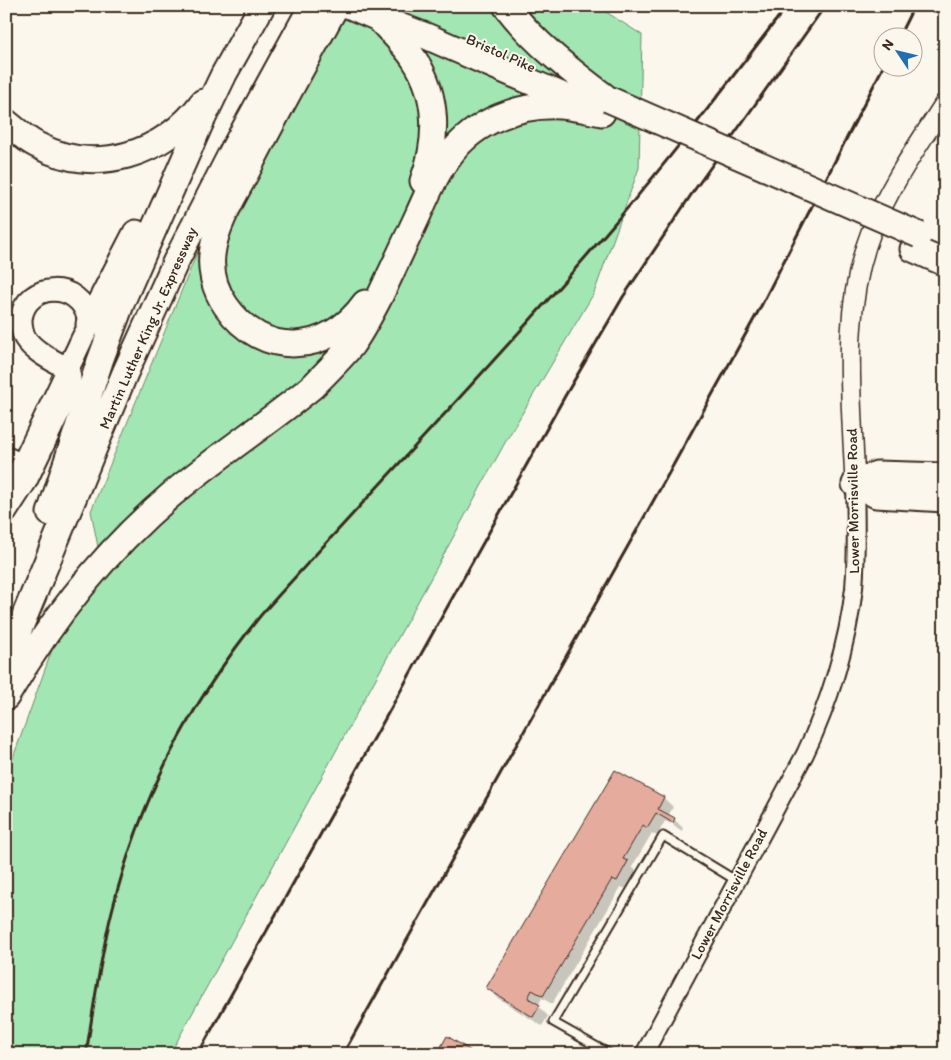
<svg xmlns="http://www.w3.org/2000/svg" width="951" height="1060" viewBox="0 0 951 1060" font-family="Itim,sans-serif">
<rect width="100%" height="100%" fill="#fbf7ec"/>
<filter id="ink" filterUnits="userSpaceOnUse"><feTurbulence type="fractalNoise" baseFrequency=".02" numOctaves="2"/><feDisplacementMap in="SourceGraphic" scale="10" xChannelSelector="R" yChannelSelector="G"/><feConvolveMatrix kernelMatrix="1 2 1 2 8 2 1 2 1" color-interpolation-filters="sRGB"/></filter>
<g filter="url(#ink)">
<path fill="#a2e7b3" stroke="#6e8868" d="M350,6H599L603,10L642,35L639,168L594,293L507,439L170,1054H6V811L10,766L52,650L98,547L91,511L197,253L230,233L287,122Z"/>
<path fill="#0003" d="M616,771L664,798L673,807L668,816L674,819L683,828L682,831L673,825L675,820H672L671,824L665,821L657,836L652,833L632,867L637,871L627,889L621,887L552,1004L542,998L538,1006L548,1016L542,1026L496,997L487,988Z"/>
<path fill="#e5ac9e" stroke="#3b2a1e" d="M615,770L664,797L658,809L675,818L673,823L656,813L647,828L643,825L623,859L628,861L617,881L612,879L543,996L532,990L528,998L540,1005L533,1017L486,988Z
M447,1036L476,1054H437Z"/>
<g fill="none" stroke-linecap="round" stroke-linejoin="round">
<defs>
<path id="service" d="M6,450L24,458
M610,1054L553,1022L663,836L737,881"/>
<path id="tertiary" d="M644,1054L805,754C829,704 848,643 854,588C857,553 856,519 855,484"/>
<path id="secondary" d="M855,484C852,400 840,312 871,232C889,186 919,144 945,103"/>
<path id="primary" d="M6,501C25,458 46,416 66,373C71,362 77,350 82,339C84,335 88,329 89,325C89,323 88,319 88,318C80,281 26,281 21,319C21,326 22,332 25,338C34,352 54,361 68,369C71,377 71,383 69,391L26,481L6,512"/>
<path id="motorway" d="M336,6C306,60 276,114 248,169C235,195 218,220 213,248C209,268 214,289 226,306C263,359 328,355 365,303
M350,6L378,18L426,36L577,102
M506,6C534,43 571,71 608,99
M378,18C390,31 404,44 414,59C439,96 438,141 423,181
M6,122C16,130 25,139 37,145C96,177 164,154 203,102
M913,249L945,263
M89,324L136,233
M855,484L876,495L945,499
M855,484L877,474L945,476
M50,513L100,361L123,299L200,124L224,74L262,6
M6,661L125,373L176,261L233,150L312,6
M6,697C50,621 104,552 171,495C217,456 267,424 313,386C326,373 339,360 351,346C362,331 370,315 379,298C392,271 405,243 418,215C427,195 436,173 450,155C475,121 519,104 560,106C574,107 588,110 602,113"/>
</defs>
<use href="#service" stroke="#3b2a1e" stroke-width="11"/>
<use href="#tertiary" stroke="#3b2a1e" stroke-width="20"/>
<use href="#secondary" stroke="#3b2a1e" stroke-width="22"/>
<use href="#primary" stroke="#3b2a1e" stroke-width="25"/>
<use href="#motorway" stroke="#3b2a1e" stroke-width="29"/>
<use href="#service" stroke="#fbf7ec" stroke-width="7"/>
<use href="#tertiary" stroke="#fbf7ec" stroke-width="16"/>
<use href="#secondary" stroke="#fbf7ec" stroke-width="19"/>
<use href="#primary" stroke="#fbf7ec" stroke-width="21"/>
<use href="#motorway" stroke="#fbf7ec" stroke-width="25"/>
<path stroke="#3b2a1e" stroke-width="3" d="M898,38L914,6
M86,1054C94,1006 100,958 112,911C140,799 189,704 261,615C378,484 500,358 613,225C674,154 730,80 787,6
M198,1054L565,396L623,297L693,192L825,6
M343,1054L665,480L759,310L884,65"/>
<defs>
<path id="motorway-bridge" d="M608,99L919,235"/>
</defs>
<use href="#motorway-bridge" stroke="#3b2a1e" stroke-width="29" stroke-linecap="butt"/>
<use href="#motorway-bridge" stroke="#fbf7ec" stroke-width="25"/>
</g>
</g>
<g text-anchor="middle" stroke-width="4" stroke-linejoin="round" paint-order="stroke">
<g font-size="15" fill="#3b2a1e" stroke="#fbf7ec">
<text transform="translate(501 53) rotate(24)" y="5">Bristol Pike</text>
<text transform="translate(148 328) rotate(-66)" y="5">Martin Luther King Jr. Expressway</text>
<text transform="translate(853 501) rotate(-91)" y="5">Lower Morrisville Road</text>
<text transform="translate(729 894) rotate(-62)" y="5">Lower Morrisville Road</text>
</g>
</g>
<rect width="951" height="1060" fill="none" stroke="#fbf7ec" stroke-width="25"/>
<rect x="12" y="12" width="926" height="1035" fill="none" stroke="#3b2a1e" stroke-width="2" filter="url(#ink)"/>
<g transform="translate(898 52) rotate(305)"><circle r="24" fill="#fbf7ec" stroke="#aea59a"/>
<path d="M0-4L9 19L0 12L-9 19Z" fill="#1f6fb2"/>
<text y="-8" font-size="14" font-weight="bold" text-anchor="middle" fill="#3b2a1e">N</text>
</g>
</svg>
